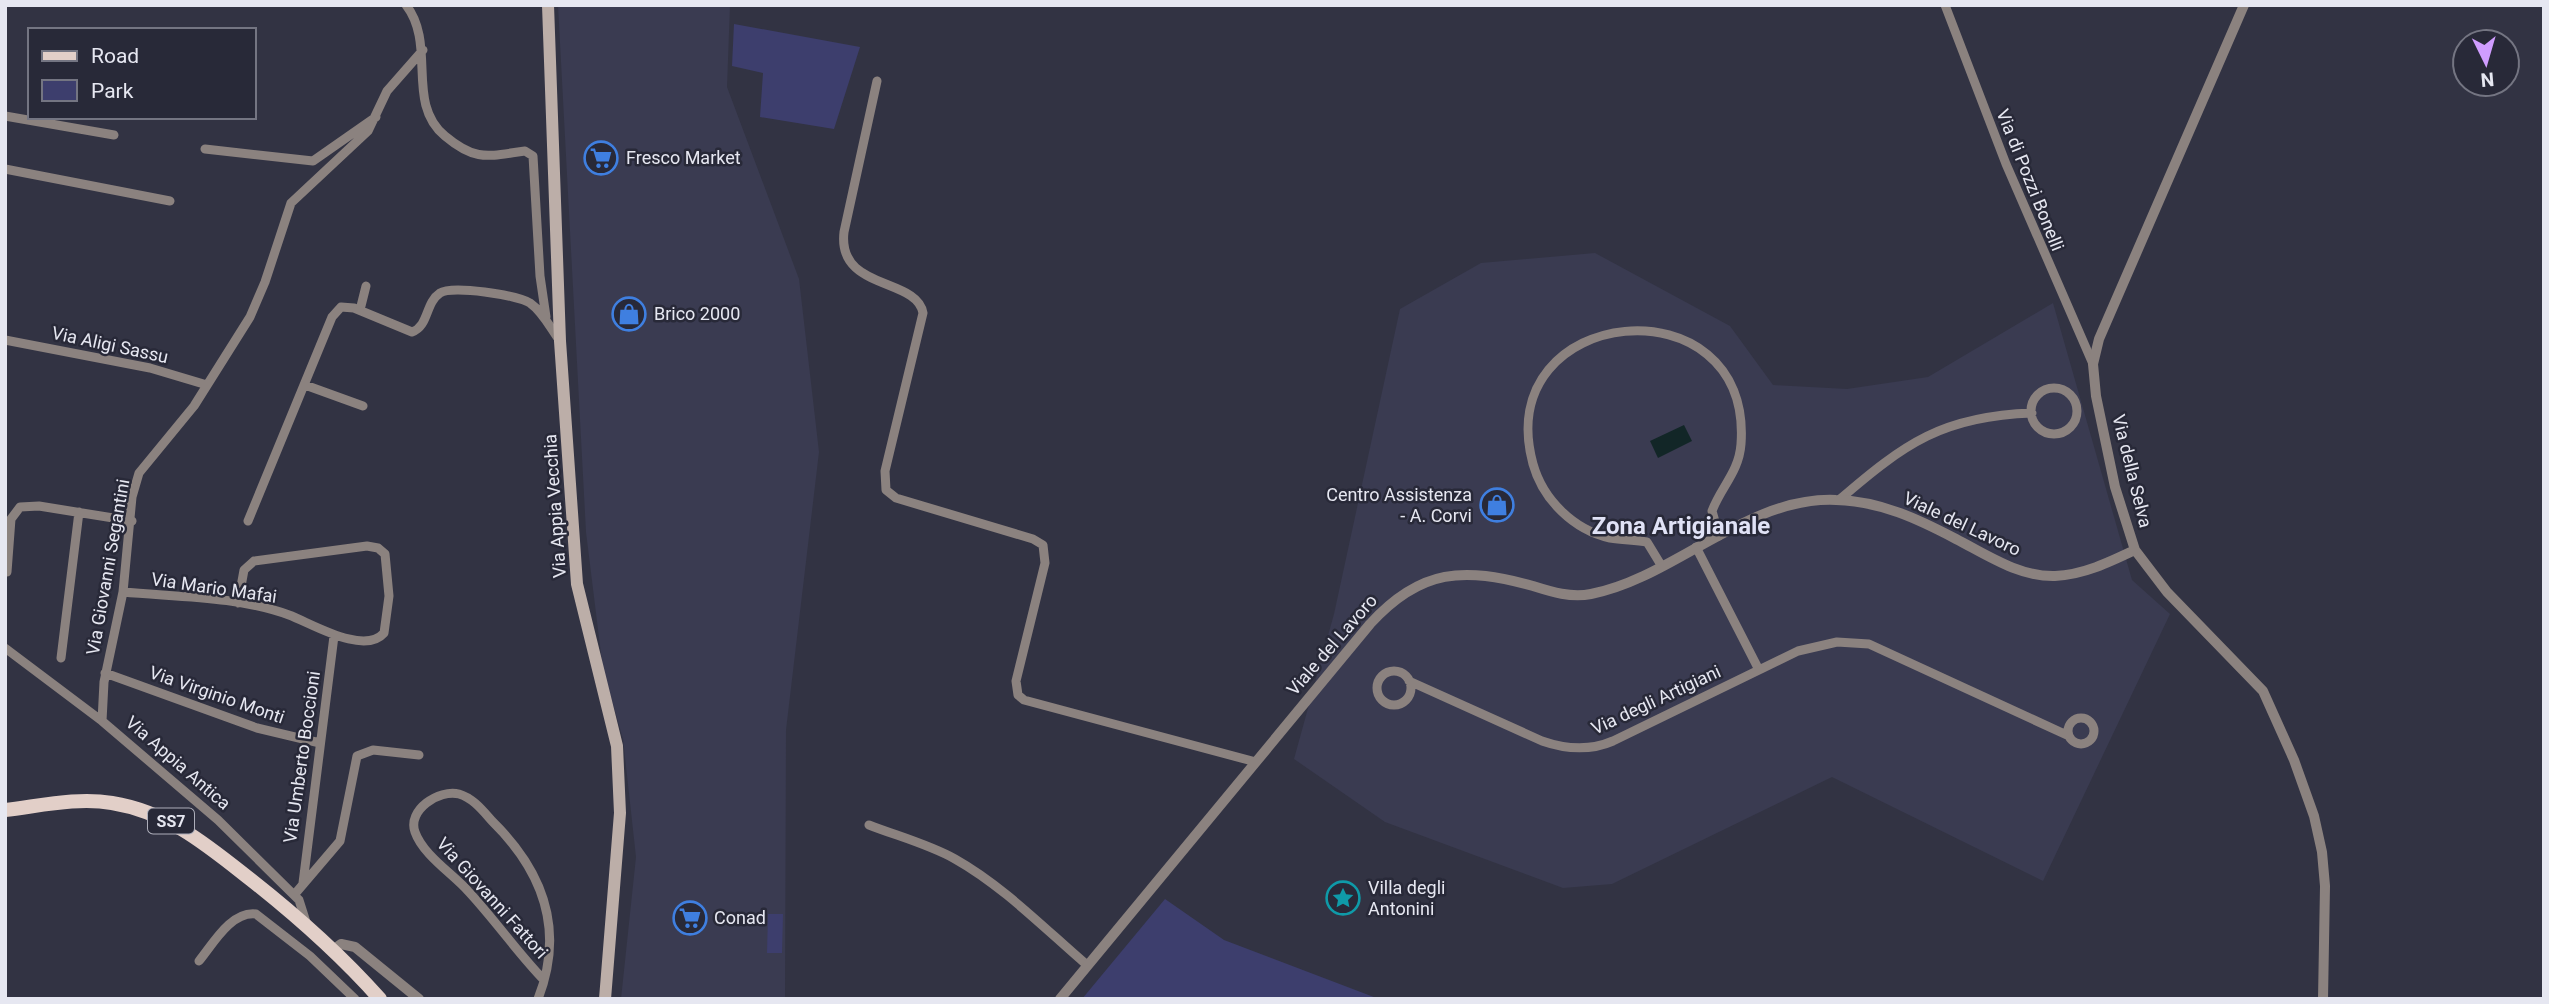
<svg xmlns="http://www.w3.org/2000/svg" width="2549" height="1004" viewBox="0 0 2549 1004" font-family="Roboto,sans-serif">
<rect width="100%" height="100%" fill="#323343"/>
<path fill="#3a3b51" d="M558,5H730L727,87L799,279L819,452L786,730L785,999H621L636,857L623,739L603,670L586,532Z
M1595,253L1730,326L1773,385L1847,389L1928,377L2053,303L2132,580L2170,614L2043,881L1832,777L1612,884L1563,888L1385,822L1294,759L1334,614L1400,309L1481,263Z"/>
<path fill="#3d3e6d" d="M734,24L860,47L834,129L760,117L763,73L732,66Z
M1165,899L1224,940L1379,999H1082Z
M768,914H783L782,953H767Z"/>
<path fill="#122627" d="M1684,425L1692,441L1658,458L1650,441Z"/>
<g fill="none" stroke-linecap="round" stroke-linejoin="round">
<path stroke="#8b827f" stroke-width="9" d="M406,5C437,45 405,103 445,136C476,162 488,156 525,151L533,156L540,276L546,317
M1945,5L2006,164L2093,364
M877,81L844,232C837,291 917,277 923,313L885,471L886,490L896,498L1033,539L1043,545L1045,563L1016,681L1018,695L1024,700L1256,762
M5,116L114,135
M205,149L313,161L376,117
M5,169L170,201
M360,310L366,286
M5,340L150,368L207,385
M305,385L363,406
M2031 411a23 23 0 1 1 46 0a23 23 0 1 1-46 0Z
M1839,500C1905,443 1943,416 2032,413
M248,521L332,317L341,307L354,308L412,332C429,326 425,303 440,293C452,285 517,295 530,303C543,312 551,329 560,341
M1696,547L1758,668
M1661,565L1647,542C1635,540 1623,540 1610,538C1574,530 1543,500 1533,464C1489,303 1753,278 1741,444C1739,472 1721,487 1712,511L1719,536
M7,572L11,519L20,507L39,506L132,521
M123,592C177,597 237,596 289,615C311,623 364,656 384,633L389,596L385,554L378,548L367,546L254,561L244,570L238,603
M5,648L102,721L218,820L299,900L306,922
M61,658L79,512
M1377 688a17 17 0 1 1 34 0a17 17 0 1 1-34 0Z
M105,673L257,728L320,743
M1409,681L1542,741C1565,749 1590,751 1613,741L1798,651L1837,642L1869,644L2069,736
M2068 731a13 13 0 1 1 26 0a13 13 0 1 1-26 0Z
M102,721L104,682L123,592L132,497L139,473L194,406L250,317L265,282L291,203L368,131L387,91L423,50
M869,825C897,836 928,844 955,859C1003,886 1045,929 1087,965
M303,883L334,636
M294,895L340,841L357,756L373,750L419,755
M199,961C213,944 231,911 256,914L310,956L355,999
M538,999C565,930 543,871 492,821C483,811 473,798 459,794C439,789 407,810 415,832C423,855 453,874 468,891C495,920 517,952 544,980"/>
<path stroke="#8b827f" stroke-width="10" d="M2244,5L2099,339L2093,364L2096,396L2115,487L2135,550L2167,592L2263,691L2294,760L2314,816L2322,852L2325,886L2323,999
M334,949L341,944L355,947L419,999
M1060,999L1370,624C1421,568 1464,567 1533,586C1552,592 1571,598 1591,594C1674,578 1747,496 1836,500C1880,501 1918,519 1956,539C1987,555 2019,577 2055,576C2083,575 2110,562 2135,550"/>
<path stroke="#bcaea8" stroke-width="12" d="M548,5L560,341L577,584L617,746L620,813L605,999"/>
<path stroke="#e2cfc8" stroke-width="14" d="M5,810C40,806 77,797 112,803C168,812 207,845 250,879C297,916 340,954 380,999"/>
</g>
<defs>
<symbol id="supermarket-ring" viewBox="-11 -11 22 22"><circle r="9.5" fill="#282938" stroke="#3f7fe0" stroke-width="1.5"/><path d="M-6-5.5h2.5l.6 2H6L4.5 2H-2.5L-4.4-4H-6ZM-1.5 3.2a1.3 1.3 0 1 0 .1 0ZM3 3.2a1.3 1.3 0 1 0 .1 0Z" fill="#3f7fe0"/></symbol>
<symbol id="shop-ring" viewBox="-11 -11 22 22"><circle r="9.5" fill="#282938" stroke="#3f7fe0" stroke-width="1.5"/><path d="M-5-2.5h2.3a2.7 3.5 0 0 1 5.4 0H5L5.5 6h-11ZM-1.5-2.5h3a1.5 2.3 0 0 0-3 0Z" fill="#3f7fe0"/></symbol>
<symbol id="sight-ring" viewBox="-11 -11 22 22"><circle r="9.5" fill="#282938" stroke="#0f9aa8" stroke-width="1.5"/><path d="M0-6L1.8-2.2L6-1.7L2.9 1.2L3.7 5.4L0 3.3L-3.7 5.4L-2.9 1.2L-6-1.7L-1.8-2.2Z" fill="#0f9aa8"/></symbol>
</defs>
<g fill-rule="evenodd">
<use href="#supermarket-ring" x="582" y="139" width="38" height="38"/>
<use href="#shop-ring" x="610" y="295" width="38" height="38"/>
<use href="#shop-ring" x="1478" y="486" width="38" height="38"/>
<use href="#sight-ring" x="1324" y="879" width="38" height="38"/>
<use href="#supermarket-ring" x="671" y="899" width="38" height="38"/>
</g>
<g text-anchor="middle" stroke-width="5" stroke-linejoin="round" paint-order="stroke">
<rect fill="#282938" stroke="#adaeba" stroke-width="2" x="148" y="808.5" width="46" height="25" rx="5"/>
<g font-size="16" font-weight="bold" fill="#e6e7f1">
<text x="171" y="827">SS7</text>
</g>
<g font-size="18" fill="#e6e7f1" stroke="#282938" text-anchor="start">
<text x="626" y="164">Fresco Market</text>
<text x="654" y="320">Brico 2000</text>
<text x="1472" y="501" text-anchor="end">Centro Assistenza<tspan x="1472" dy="21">- A. Corvi</tspan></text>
<text x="1368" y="894">Villa degli<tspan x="1368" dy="21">Antonini</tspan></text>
<text x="714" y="924">Conad</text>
</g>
<g font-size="18" fill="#e6e7f1" stroke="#282938">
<text transform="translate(2030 180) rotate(68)" y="6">Via di Pozzi Bonelli</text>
<text transform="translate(110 345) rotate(12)" y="6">Via Aligi Sassu</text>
<text transform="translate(2132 471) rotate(76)" y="6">Via della Selva</text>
<text transform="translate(555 506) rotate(-94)" y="6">Via Appia Vecchia</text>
<text transform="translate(1962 524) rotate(25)" y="6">Viale del Lavoro</text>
<text transform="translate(108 567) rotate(-80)" y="6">Via Giovanni Segantini</text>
<text transform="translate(214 588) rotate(8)" y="6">Via Mario Mafai</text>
<text transform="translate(1332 645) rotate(-49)" y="6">Viale del Lavoro</text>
<text transform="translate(217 695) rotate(19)" y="6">Via Virginio Monti</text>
<text transform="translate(1656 700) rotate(-25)" y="6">Via degli Artigiani</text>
<text transform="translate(302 757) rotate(-82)" y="6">Via Umberto Boccioni</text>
<text transform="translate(178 763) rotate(41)" y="6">Via Appia Antica</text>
<text transform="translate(492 898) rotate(48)" y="6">Via Giovanni Fattori</text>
</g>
<g font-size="24" font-weight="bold" fill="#e0e2f6" stroke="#282938">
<text x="1681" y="534">Zona Artigianale</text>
</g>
</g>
<rect width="2549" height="1004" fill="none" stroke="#e6e7f1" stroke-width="14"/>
<rect x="28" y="28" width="228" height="91" fill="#282938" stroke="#747582" stroke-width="2"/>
<rect x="42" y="51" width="35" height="10" fill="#e2cfc8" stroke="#747582" stroke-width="2"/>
<text x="91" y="63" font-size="21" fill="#e6e7f1">Road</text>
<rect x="42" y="80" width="35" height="21" fill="#3d3e6d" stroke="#747582" stroke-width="2"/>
<text x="91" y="98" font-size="21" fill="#e6e7f1">Park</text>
<g transform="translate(2486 63) rotate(175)"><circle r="33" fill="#282938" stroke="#747582" stroke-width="2"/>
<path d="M0-5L12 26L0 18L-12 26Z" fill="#d09dff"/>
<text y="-10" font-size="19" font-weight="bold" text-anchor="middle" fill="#e6e7f1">N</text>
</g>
</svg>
